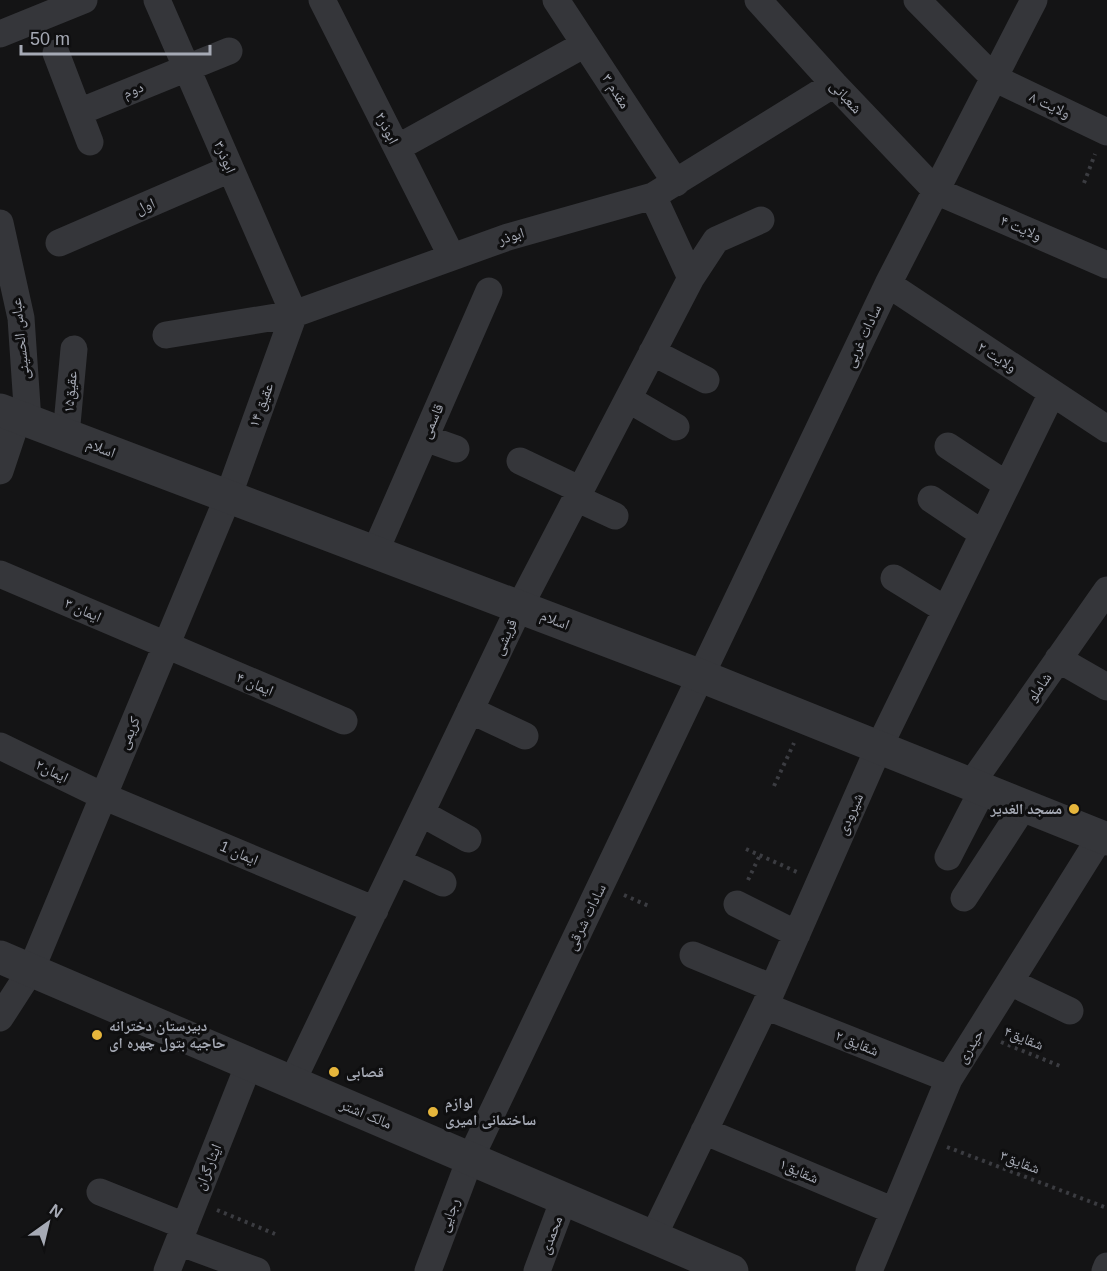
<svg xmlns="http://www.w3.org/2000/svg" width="1107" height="1271" viewBox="0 0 1107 1271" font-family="Arial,'Noto Naskh Arabic',sans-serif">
<rect width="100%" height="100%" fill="#141415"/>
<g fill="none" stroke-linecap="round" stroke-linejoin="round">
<path stroke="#3b3c41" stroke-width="4" stroke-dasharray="3 4.5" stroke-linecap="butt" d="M1084,183L1095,154
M774,786L794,743
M746,849L797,872
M748,880L760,855
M624,895L651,907
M1001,1042L1060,1066
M947,1147L1107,1208
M217,1210L275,1234"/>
<path stroke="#35363a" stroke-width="27" d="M157,0L294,314
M322,0L452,257
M556,0L676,183
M758,0L834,84L936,191L1107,265
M917,0L994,78L1107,132
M0,34L84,0
M56,53L90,142
M79,112L229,51
M397,148L585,44
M0,223L21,318L28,421
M59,243L230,169
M691,278L716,240L761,220
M888,284L1107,429
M166,335L294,314L508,237L653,196L834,84
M652,352L706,380
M628,399L676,427
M66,435L74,349
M425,438L456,449
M948,446L1007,485
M520,461L581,490
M0,471L18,417
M576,498L615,516
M931,499L983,534
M375,552L489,291
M0,574L344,721
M894,578L946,610
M1058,659L1107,687
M470,710L525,736
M0,746L103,796L375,910
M971,784L1107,590
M421,813L468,839
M948,857L983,789
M398,862L443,883
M964,898L1024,806
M737,904L797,934
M693,955L773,988
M1010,982L1070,1011
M765,1006L949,1079
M0,1018L31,970L228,497L294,314
M292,1082L520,606L691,278L653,196
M704,1131L894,1211
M100,1192L185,1226
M653,1237L765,1006L879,747L1052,393
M179,1242L257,1271
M167,1271L249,1064
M428,1271L470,1159L888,284L1034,0
M537,1271L564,1199
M869,1271L949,1079L1101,836
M1105,1271L1107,1266"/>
<path stroke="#35363a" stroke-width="33" d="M0,410L701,676L1107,839
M0,957L732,1271"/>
</g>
<g fill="#e6b63c" stroke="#0f0f10" stroke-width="2">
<circle cx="1074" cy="809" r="6"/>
<circle cx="97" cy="1035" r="6"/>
<circle cx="334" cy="1072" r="6"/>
<circle cx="433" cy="1112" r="6"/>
</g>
<g text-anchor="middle" stroke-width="6" stroke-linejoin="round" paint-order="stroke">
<g font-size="15" fill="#a6aab5" stroke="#0f0f10">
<text transform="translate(133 90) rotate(-22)" y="5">دوم</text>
<text transform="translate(616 91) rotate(57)" y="5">مقدم ۳</text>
<text transform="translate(846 97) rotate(47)" y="5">شعبانی</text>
<text transform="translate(1050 105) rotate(25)" y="5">ولایت ۸</text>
<text transform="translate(387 128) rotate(63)" y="5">ابوذر۲</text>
<text transform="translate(225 157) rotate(67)" y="5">ابوذر۳</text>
<text transform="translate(145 206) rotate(-23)" y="5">اول</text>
<text transform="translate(1021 228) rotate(23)" y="5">ولایت ۴</text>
<text transform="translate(511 236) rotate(-17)" y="5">ابوذر</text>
<text transform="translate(863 336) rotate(-65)" y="5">سادات غربی</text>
<text transform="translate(20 339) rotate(-96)" y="5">عباس الحسینی</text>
<text transform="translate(997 357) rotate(33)" y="5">ولایت ۲</text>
<text transform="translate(70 392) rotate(-85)" y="5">عقیق۱۵</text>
<text transform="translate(261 405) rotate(-70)" y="5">عقیق ۱۴</text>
<text transform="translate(432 421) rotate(-66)" y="5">قاسمی</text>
<text transform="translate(101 448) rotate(21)" y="5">اسلام</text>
<text transform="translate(83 610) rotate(24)" y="5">ایمان ۳</text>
<text transform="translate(555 620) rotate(21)" y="5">اسلام</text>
<text transform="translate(505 637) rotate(-65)" y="5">قریشی</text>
<text transform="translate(255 684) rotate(23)" y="5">ایمان ۴</text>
<text transform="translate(1039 687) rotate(-55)" y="5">شاملو</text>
<text transform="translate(129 733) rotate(-67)" y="5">کریمی</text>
<text transform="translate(52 771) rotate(26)" y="5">ایمان۲</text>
<text transform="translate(850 814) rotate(-66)" y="5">شیرودی</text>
<text transform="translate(239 853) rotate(23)" y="5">ایمان 1</text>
<text transform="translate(586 917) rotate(-64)" y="5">سادات شرقی</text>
<text transform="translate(1024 1038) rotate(22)" y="5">شقایق۴</text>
<text transform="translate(857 1043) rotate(22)" y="5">شقایق ۲</text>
<text transform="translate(970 1046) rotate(-58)" y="5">حیدری</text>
<text transform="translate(366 1114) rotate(23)" y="5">مالک اشتر</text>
<text transform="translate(1020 1162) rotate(21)" y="5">شقایق۳</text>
<text transform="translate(208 1167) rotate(-68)" y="5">ایثارگران</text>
<text transform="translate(799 1171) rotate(23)" y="5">شقایق۱</text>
<text transform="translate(449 1215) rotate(-69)" y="5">رجایی</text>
<text transform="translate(551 1235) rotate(-69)" y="5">محمدی</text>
</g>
<g font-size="15" font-weight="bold" fill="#a6aab5" stroke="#0f0f10" text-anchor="start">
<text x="1062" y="814" text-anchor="end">مسجد الغدیر</text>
<text x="109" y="1031">دبیرستان دخترانه<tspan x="109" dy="17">حاجیه بتول چهره ای</tspan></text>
<text x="346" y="1077">قصابی</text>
<text x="445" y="1108">لوازم<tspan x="445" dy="17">ساختمانی امیری</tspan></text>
</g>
</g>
<g transform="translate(48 1223) rotate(34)" stroke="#0f0f10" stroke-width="4.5" paint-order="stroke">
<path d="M0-4.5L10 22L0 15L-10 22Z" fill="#a6aab5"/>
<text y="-9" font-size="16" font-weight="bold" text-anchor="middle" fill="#a6aab5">N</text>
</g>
<path d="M21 45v9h189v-9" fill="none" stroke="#a6aab5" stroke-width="3"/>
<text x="30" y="45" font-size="18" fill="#a6aab5" stroke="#0f0f10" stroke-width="4.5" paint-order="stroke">50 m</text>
</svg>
